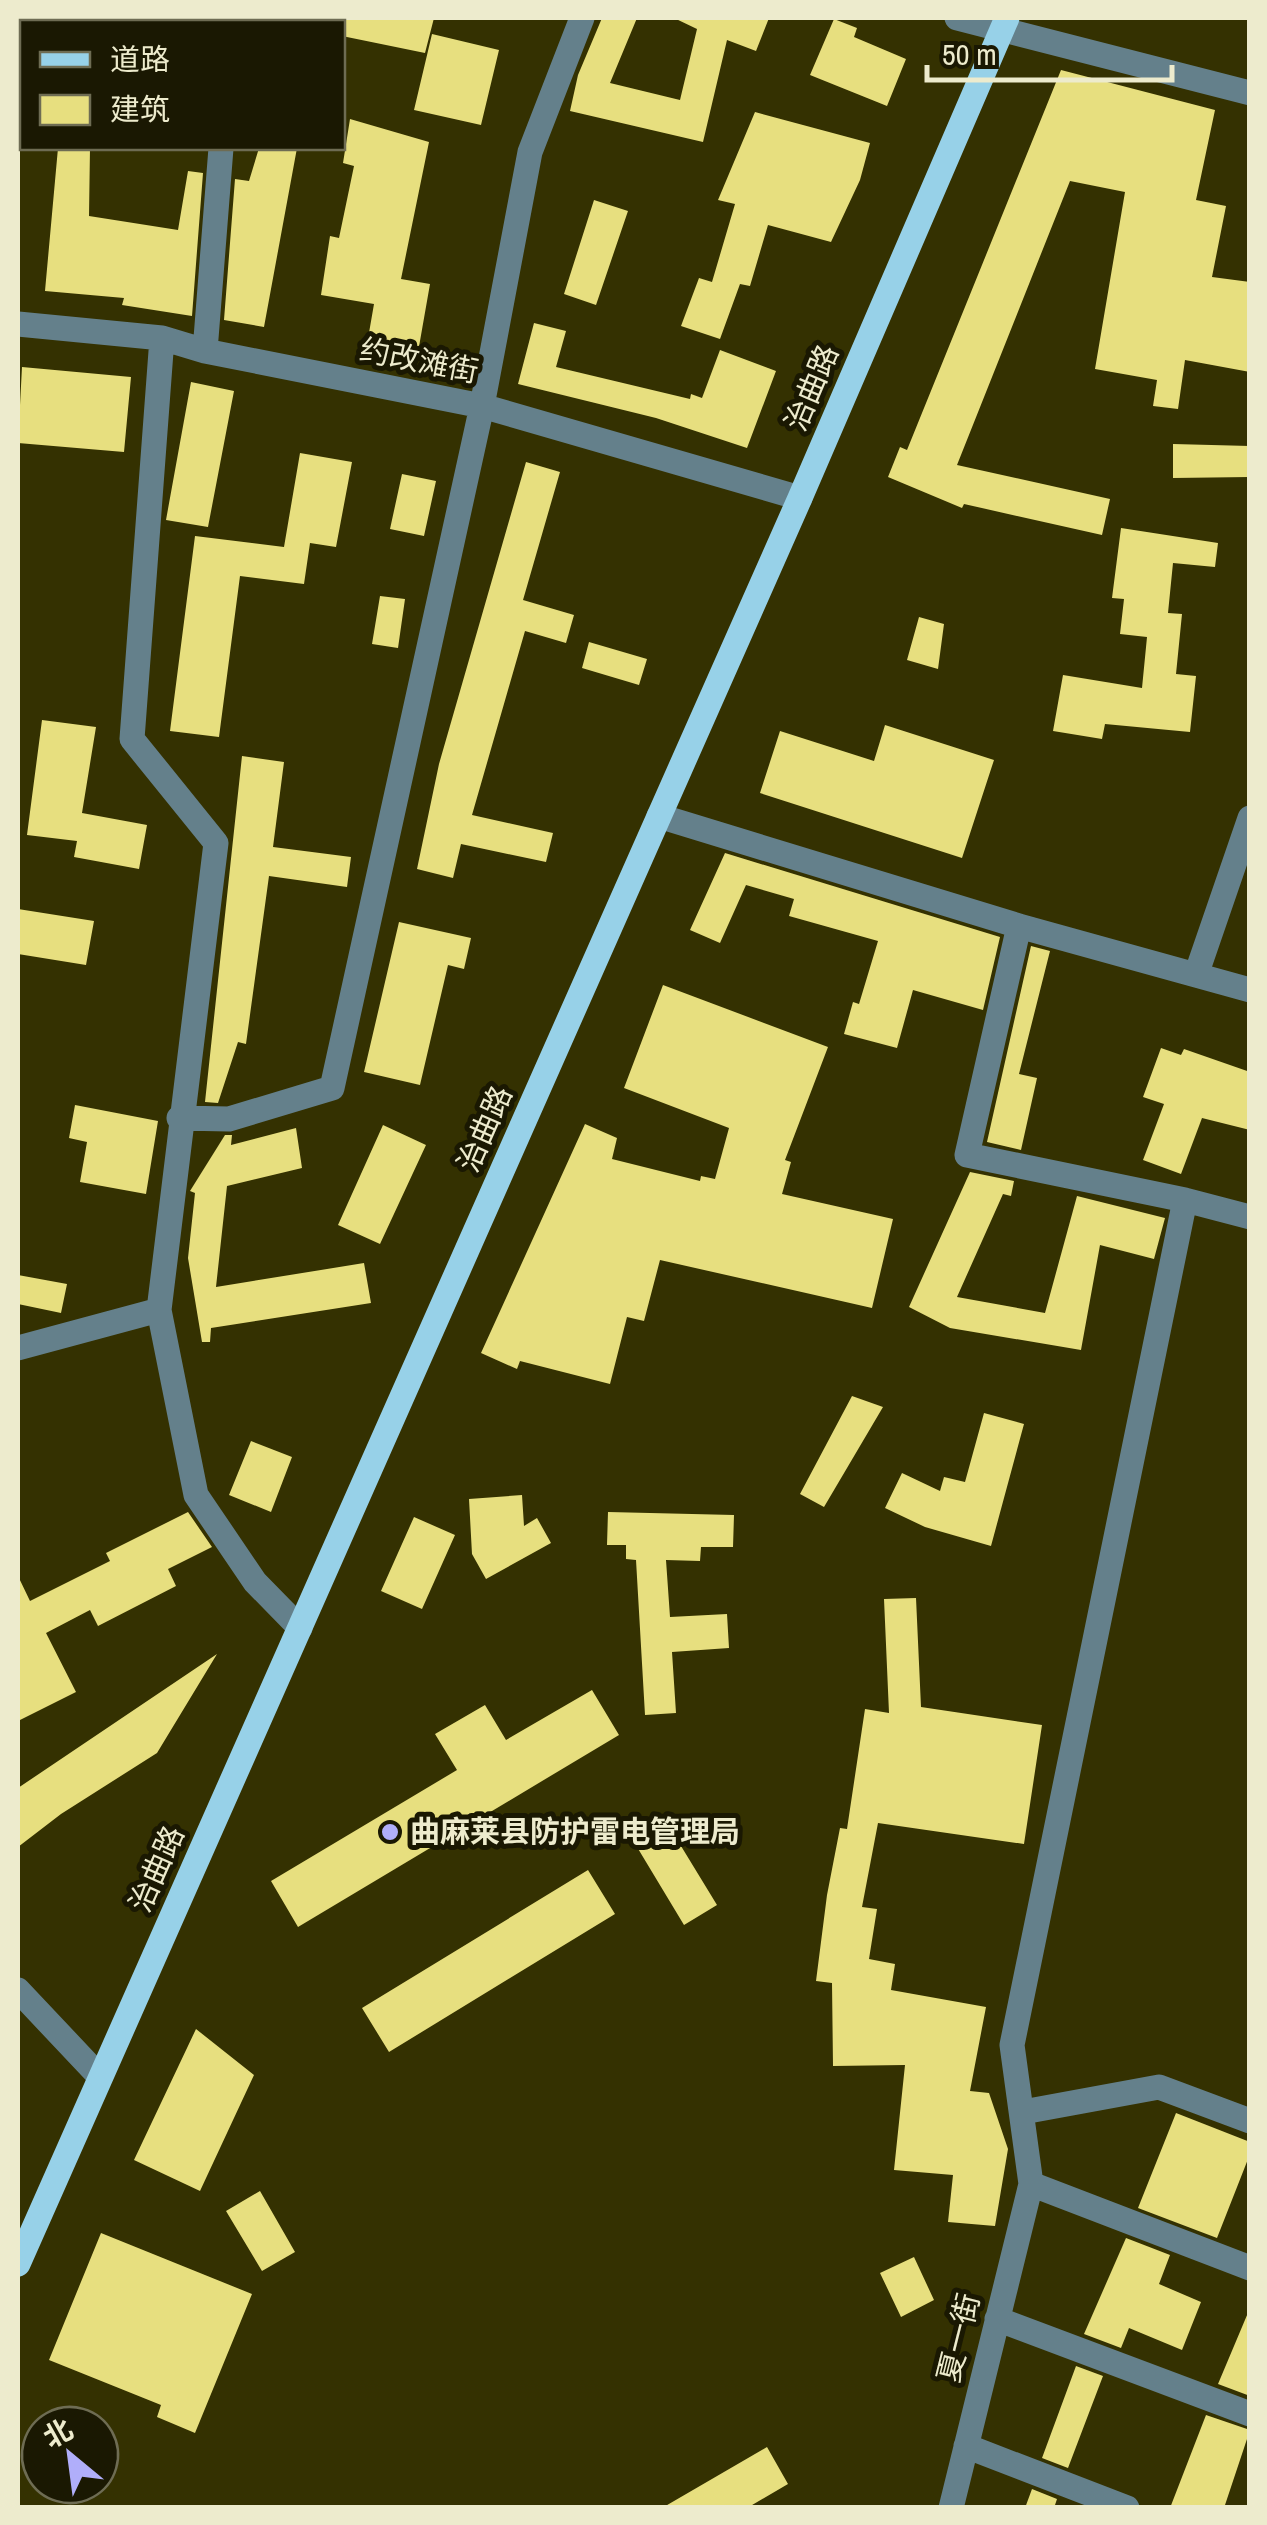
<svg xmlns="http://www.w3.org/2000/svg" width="1267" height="2525" viewBox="0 0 1267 2525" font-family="'Archivo Narrow','Noto Sans SC',sans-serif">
<rect width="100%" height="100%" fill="#343101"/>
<path fill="#e7df7f" d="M319,18H434L425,53L342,36V22H318Z
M602,18H637L610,83L680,100L697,29L674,18H769L756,51L727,40L703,142L570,111L578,75Z
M834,19L857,28L854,37L906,59L887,106L810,75Z
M432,34L499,50L481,125L414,110Z
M1061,70L1215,110L1196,200L1226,206L1212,277L1250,282V372L1185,360L1178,409L1153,406L1157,380L1095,369L1125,192L1070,181L957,465L1110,499L1102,535L964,504L962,508L888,477L900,447L907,450Z
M755,112L870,143L860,180L831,242L768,225L750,286L740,284L720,339L681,326L699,278L712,282L735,204L718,200Z
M350,119L429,142L401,279L430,284L417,358L366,350L374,304L321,295L330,236L339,238L354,166L343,163Z
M58,148H90L89,216L178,230L188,171L203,173L192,316L122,305L124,298L45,291Z
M259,148H297L264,327L224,320L235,179L249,181Z
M594,200L628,211L596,305L564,294Z
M534,323L566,331L556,367L690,399L691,394L702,398L720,350L776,371L747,448L656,418L518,384Z
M22,367L131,377L124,452L18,443Z
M191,382L234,391L208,527L166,520Z
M1173,444L1250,446V477L1173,478Z
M300,453L352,462L336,547L310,543L304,584L240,576L219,737L170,731L195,536L284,547Z
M526,462L560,472L523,600L574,615L566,643L525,631L472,815L553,833L546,862L461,844L453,878L417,869L439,764Z
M402,474L436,481L424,536L390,529Z
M1121,528L1218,543L1215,567L1173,563L1168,613L1182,614L1176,674L1196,676L1190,732L1105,724L1102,739L1053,731L1063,675L1142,688L1147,637L1120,634L1124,599L1112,598Z
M380,596L405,599L398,648L372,644Z
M919,617L944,624L938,669L907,660Z
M589,642L647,659L639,685L582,668Z
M42,720L96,727L82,813L147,825L139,869L74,857L77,841L27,835Z
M885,725L994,760L962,858L760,793L780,731L874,761Z
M242,756L284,762L273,847L351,857L347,887L269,876L246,1044L238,1042L218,1103L205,1102Z
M725,853L1000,937L983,1010L913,990L897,1048L844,1034L853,1002L859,1004L878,941L789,916L794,899L746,885L720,943L690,930Z
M18,909L94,921L86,965L18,954Z
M399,922L471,938L464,969L448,965L420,1085L364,1072Z
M1031,946L1050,951L1019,1074L1037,1078L1021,1150L987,1142Z
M663,985L828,1047L785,1160L791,1162L782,1194L893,1219L872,1308L660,1260L644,1321L627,1317L610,1384L520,1361L517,1369L481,1353L585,1124L617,1138L612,1159L700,1181L701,1176L715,1179L729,1128L624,1088Z
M1161,1048L1181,1055L1184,1049L1250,1072V1130L1202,1118L1181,1174L1143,1160L1164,1104L1143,1097Z
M75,1105L158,1121L146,1194L80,1182L87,1142L69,1138Z
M383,1125L426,1145L380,1244L338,1225Z
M296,1128L302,1168L227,1186L216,1287L364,1263L371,1303L211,1328L210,1342H202L188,1258L195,1193L190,1191L225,1135H232L231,1145Z
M970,1172L1014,1181L1011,1196L1003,1194L957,1297L1045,1313L1077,1196L1165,1218L1154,1259L1100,1245L1081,1350L950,1328L909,1307Z
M18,1275L67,1284L61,1313L18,1304Z
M852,1396L883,1407L824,1507L800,1494Z
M984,1413L1024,1424L991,1546L925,1527L885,1508L902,1473L940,1491L944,1477L965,1482Z
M251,1441L292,1457L271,1512L229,1495Z
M522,1495L524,1526L537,1518L551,1543L486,1579L472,1554L469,1499Z
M188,1512L212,1547L168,1569L176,1586L98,1626L90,1610L46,1633L76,1692L18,1721V1576L30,1601L110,1561L106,1553Z
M608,1512L734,1515L733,1547H701L700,1561L666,1560L670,1617L727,1614L729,1648L672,1652L676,1713L645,1715L636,1560L626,1559V1545H607Z
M414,1517L455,1535L422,1609L381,1591Z
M916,1598L921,1707L1042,1725L1024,1844L878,1823L862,1907L877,1909L869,1959L895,1964L891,1990L986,2007L970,2091L989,2093L1008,2149L995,2226L948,2222L953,2175L894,2170L905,2065L833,2066L832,1983L816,1981L827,1895L840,1828L847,1829L865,1709L889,1713L884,1599Z
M217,1654L157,1753L61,1814L18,1847V1788Z
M592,1690L619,1735L298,1927L271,1881L457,1770L435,1734L485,1705L506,1740Z
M670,1828L717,1905L684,1925L637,1847Z
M588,1870L615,1914L389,2052L362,2008Z
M196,2029L254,2075L200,2191L134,2160Z
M1176,2113L1250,2142V2154L1217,2238L1138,2208Z
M260,2191L295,2252L262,2271L226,2211Z
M101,2233L252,2294L195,2433L157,2417L161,2405L49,2360Z
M1126,2238L1170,2255L1159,2284L1201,2302L1182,2350L1129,2328L1121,2348L1084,2334Z
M914,2257L934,2300L901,2317L880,2273Z
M1250,2308V2396L1218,2384Z
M1076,2366L1103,2376L1068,2468L1042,2458Z
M1206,2415L1250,2430L1224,2508H1170Z
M767,2447L788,2484L747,2508H662Z
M1032,2489L1057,2499L1054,2508H1025Z"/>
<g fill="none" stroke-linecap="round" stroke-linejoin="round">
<path stroke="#64808b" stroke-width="25" d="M957,18L1250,93
M230,22V18
M18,324L162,338L205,351L482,406L800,498
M162,338L132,739L216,843L159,1310L196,1495L255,1582L300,1628
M205,351L221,148
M659,816L1019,926L967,1155L1185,1200L1012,2045L1031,2184L951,2508
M1019,926L1250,990
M1196,975L1250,818
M179,1118L229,1119L332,1088L482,406L530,152L582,18
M1185,1200L1250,1217
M18,1348L159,1310
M18,1990L100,2077
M1023,2112L1159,2087L1250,2121
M1031,2184L1250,2268
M997,2319L1250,2414
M966,2446L1127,2508"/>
<path stroke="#97d1e8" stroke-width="25" d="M18,2264L800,498L1007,18"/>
</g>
<circle fill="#b0aefa" stroke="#1a1802" stroke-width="4" cx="390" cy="1832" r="10"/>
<g text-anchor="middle" stroke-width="10" stroke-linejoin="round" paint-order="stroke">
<g font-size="30" fill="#edebcd" stroke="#1a1802">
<text transform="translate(419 361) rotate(11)" y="10">约改滩街</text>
<text transform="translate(812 388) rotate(-67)" y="10">治曲路</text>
<text transform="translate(485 1129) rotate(-66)" y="10">治曲路</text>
<text transform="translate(157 1869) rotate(-66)" y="10">治曲路</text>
<text transform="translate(959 2338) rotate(-76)" y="10">夏一街</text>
</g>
<g font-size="30" font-weight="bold" fill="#edebcd" stroke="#1a1802" text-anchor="start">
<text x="410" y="1842">曲麻莱县防护雷电管理局</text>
</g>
</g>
<rect width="1267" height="2525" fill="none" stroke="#edebcd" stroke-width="40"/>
<rect x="20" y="20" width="325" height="130" fill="#1a1802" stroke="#6e6c53" stroke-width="2.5"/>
<rect x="40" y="52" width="50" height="15" fill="#97d1e8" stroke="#6e6c53" stroke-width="2.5"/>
<text x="110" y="70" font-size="30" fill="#edebcd">道路</text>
<rect x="40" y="95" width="50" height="30" fill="#e7df7f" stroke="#6e6c53" stroke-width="2.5"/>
<text x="110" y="120" font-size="30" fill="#edebcd">建筑</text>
<g transform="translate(70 2455) rotate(331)"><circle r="48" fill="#1a1802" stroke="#6e6c53" stroke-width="2.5"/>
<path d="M0-8L18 38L0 25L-18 38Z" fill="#b0aefa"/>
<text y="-15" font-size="28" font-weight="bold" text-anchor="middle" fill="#edebcd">北</text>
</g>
<path d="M927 65v15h245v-15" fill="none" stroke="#edebcd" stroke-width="5"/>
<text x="942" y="65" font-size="30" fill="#edebcd" stroke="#1a1802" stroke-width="8" paint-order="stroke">50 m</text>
</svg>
